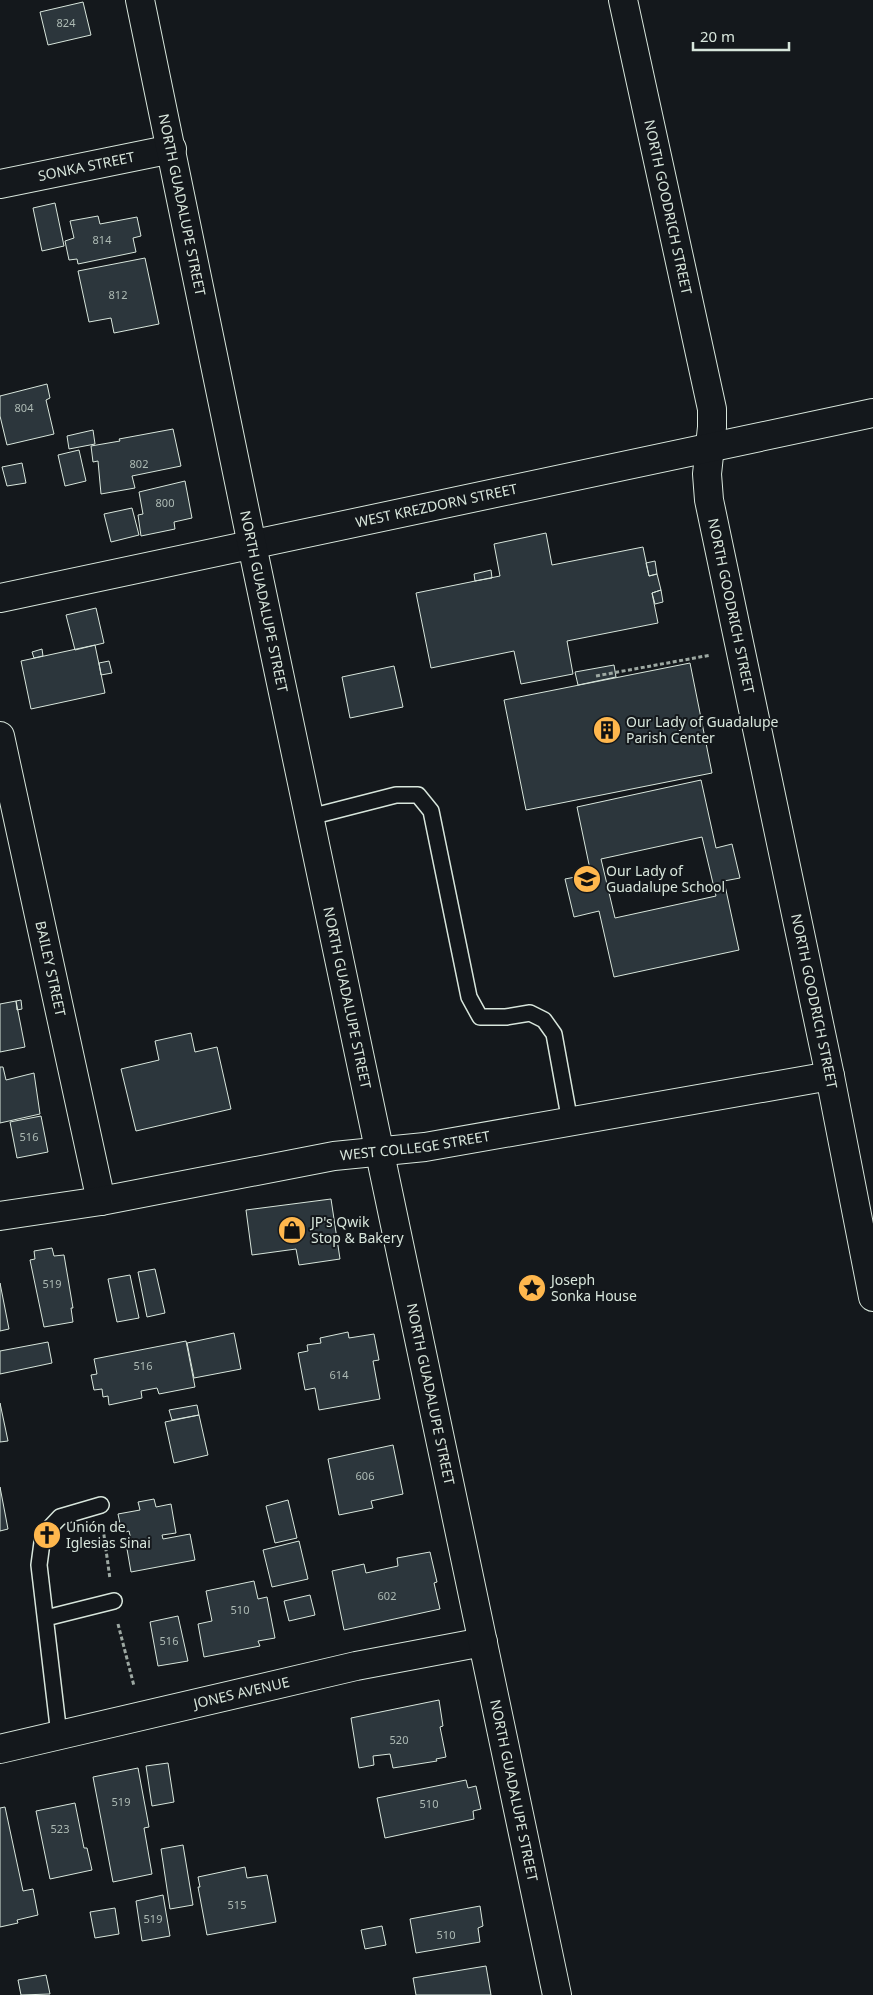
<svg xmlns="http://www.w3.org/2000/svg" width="873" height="1995" viewBox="0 0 873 1995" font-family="'Noto Sans',sans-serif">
<rect width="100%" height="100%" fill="#14181c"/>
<path fill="#2c363c" stroke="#d8e6dc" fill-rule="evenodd" d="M83,2L91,35L48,45L40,12Z
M55,203L64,246L42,251L33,208Z
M98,216L100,224L137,217L141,236L133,238L136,252L78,264L77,259L69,260L65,241L74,238L70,221Z
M145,258L159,324L114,333L111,318L89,322L78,271Z
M47,384L50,398L46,400L54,434L7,445L0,416V396Z
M173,429L181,466L132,476L135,488L101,494L98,461L93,462L91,446L120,441L119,439Z
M93,430L95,444L69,449L67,436Z
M79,450L86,481L65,486L58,455Z
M22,463L26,483L7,486L2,467Z
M185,481L192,518L174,522L175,529L141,536L138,515L143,514L139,492Z
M132,508L139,535L111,542L104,514Z
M546,533L552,565L643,547L649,576L657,574L661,590L652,593L658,623L567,641L573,674L521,684L514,651L431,668L416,593L500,576L494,544Z
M655,561L657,574L649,576L646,563Z
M491,570L492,578L475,581L474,574Z
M661,590L663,602L655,604L652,593Z
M96,608L104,643L75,650L66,615Z
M95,645L105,693L31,709L21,661Z
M42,649L43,656L34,658L32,652Z
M109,661L112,673L101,675L99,663Z
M690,663L712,773L526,810L504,700Z
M614,665L616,677L578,685L575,672Z
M394,666L403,707L350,718L342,677Z
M701,780L716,848L732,844L740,878L724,881L739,950L614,977L599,911L574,917L565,879L591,874L577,807ZM702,837L716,896L615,918L601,859Z
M21,1000L22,1009L17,1010L16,1001Z
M16,1001L25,1047L0,1052V1004Z
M191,1033L195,1052L217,1047L231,1109L136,1131L121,1069L159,1060L155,1041Z
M0,1067H3L6,1080L34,1073L40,1114L0,1123Z
M41,1116L48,1152L17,1158L10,1122Z
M331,1199L340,1259L299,1265L296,1249L252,1255L246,1210Z
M52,1248L54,1256L64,1255L73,1308H71L73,1322L44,1327L30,1260L35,1259L34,1251Z
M155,1269L165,1313L147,1317L138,1272Z
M130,1275L139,1318L117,1322L108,1279Z
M0,1283L9,1329L0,1331Z
M348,1332L349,1338L374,1334L379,1360L373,1361L380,1399L319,1410L315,1388L305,1390L298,1353L308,1351L307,1345L321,1343L320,1338Z
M234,1333L241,1369L194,1378L187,1343Z
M186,1341L195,1387L159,1394L157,1388L141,1391L142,1398L109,1405L108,1396L103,1397L102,1389L94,1390L91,1375L97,1374L94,1359Z
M48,1342L52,1363L0,1374V1351Z
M0,1403L8,1441L0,1442Z
M197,1405L199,1415L172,1420L169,1410Z
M199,1415L208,1455L174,1463L165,1422Z
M393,1445L403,1494L371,1501L373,1508L339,1515L328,1459Z
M0,1487L8,1529L0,1531Z
M154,1499L156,1507L171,1504L176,1533L162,1535L163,1539L190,1534L195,1560L131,1572L127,1549L133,1548L129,1531L122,1533L118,1514L140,1510L138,1502Z
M288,1500L297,1538L275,1543L266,1506Z
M299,1541L308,1579L272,1587L263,1550Z
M430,1552L437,1582L434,1583L440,1609L344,1630L332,1571L364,1564L366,1573L398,1566L397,1558Z
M254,1581L258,1599L267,1597L275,1638L258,1641L260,1646L204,1657L198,1624L212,1621L206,1591Z
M310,1595L315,1615L289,1621L284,1601Z
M178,1616L188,1661L158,1666L150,1622Z
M439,1700L443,1726L440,1727L446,1757L436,1759L437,1761L393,1768L390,1754L373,1756L374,1765L359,1768L351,1718Z
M168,1763L174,1802L152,1806L146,1766Z
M138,1768L149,1827L144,1828L152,1874L113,1882L93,1777Z
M466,1780L468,1788L476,1786L481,1809L473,1811L474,1819L385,1838L377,1798Z
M75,1803L84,1848H87L92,1870L50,1879L36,1811Z
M5,1807L23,1891L33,1889L38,1915L17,1920L18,1923L0,1927V1808Z
M183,1845L193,1905L170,1909L161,1849Z
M245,1867L247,1878L267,1875L276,1922L207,1935L198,1887H200L198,1877Z
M163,1895L170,1936L142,1941L136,1901Z
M480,1906L483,1926L478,1928L480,1942L416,1953L410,1919Z
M115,1908L119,1934L95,1938L90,1912Z
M382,1926L386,1945L365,1949L361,1930Z
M486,1966L491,1995H416L413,1978Z
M46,1975L50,1994L21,1995L18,1980Z"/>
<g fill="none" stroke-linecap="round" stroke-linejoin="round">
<defs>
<path id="service" d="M310,817L396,795H418L431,811L469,997L480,1017H506L530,1013L544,1020L554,1034L570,1122
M46,1618L114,1601
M59,1735L39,1565L43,1535L60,1517L101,1505"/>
<g id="minor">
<path id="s1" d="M623,0L712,409V427L707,474L709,500L830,1076L873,1297"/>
<path id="s2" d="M0,184L172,149"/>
<path id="s3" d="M0,598L873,413"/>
<path id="s4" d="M0,736L101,1201"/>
<path id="s5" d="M0,1216L101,1201L334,1156L425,1147L830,1076"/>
<path id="s6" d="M0,1749L356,1666L483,1642"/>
</g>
<g id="tertiary">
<path id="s7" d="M140,0L252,545L557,1995"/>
</g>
</defs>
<use href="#service" stroke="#d8e6dc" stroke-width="18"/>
<use href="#minor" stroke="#d8e6dc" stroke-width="30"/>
<use href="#tertiary" stroke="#d8e6dc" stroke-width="30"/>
<path stroke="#9da8a2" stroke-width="3" stroke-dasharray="4 2.5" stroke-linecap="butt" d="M596,676L711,655
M103,1528L110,1579
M118,1624L134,1686"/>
<use href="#service" stroke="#14181c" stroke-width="15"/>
<use href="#minor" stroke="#14181c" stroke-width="28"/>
<use href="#tertiary" stroke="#14181c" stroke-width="28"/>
</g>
<defs>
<symbol id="building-disc" viewBox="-11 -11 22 22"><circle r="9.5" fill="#ffb74d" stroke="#14181c"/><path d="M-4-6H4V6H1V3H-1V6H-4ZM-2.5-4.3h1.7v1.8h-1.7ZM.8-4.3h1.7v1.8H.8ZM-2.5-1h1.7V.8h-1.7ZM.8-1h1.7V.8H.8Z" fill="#111"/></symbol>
<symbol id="school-disc" viewBox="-11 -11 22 22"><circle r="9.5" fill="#ffb74d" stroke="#14181c"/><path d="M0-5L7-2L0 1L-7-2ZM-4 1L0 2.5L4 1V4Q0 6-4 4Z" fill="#111"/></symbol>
<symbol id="shop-disc" viewBox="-11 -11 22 22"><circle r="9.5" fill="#ffb74d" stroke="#14181c"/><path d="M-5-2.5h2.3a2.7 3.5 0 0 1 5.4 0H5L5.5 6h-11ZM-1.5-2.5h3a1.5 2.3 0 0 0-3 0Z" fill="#111"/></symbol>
<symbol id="sight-disc" viewBox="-11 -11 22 22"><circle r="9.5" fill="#ffb74d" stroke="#14181c"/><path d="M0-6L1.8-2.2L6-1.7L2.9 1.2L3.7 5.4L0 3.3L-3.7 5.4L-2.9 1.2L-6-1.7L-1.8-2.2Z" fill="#111"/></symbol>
<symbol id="church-disc" viewBox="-11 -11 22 22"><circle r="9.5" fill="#ffb74d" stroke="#14181c"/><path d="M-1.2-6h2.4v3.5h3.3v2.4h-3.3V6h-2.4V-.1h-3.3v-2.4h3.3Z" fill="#111"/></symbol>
</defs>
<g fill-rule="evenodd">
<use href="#building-disc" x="591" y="714" width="32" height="32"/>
<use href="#school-disc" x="571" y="863" width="32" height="32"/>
<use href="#shop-disc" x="276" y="1214" width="32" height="32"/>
<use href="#sight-disc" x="516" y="1272" width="32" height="32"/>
<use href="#church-disc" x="31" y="1519" width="32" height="32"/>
</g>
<g text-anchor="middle" stroke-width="4" stroke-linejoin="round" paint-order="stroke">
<g font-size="11" fill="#adbab4">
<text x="66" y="27">824</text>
<text x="102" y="244">814</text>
<text x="118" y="299">812</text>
<text x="24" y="412">804</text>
<text x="139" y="468">802</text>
<text x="165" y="507">800</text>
<text x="29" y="1141">516</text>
<text x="52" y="1288">519</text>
<text x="143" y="1370">516</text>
<text x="339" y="1379">614</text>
<text x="365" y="1480">606</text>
<text x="387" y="1600">602</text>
<text x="240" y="1614">510</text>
<text x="169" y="1645">516</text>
<text x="399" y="1744">520</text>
<text x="121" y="1806">519</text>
<text x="429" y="1808">510</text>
<text x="60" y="1833">523</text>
<text x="237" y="1909">515</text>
<text x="153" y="1923">519</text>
<text x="446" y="1939">510</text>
</g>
<g font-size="14" fill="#d8e6dc" stroke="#14181c">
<text dy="5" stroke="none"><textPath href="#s2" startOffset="88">SONKA STREET</textPath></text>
<text dy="5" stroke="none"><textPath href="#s7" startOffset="209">NORTH GUADALUPE STREET</textPath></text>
<text dy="5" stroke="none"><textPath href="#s1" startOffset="212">NORTH GOODRICH STREET</textPath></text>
<text dy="5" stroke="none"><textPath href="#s3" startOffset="446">WEST KREZDORN STREET</textPath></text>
<text dy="5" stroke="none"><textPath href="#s7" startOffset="614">NORTH GUADALUPE STREET</textPath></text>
<text dy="5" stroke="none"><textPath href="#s1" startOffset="618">NORTH GOODRICH STREET</textPath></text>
<text dy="5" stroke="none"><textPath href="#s4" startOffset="238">BAILEY STREET</textPath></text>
<text dy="5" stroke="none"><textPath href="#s7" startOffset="1019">NORTH GUADALUPE STREET</textPath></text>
<text dy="5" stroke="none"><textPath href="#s1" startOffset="1022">NORTH GOODRICH STREET</textPath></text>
<text dy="5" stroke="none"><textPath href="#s5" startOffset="421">WEST COLLEGE STREET</textPath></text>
<text dy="5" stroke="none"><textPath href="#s7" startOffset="1424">NORTH GUADALUPE STREET</textPath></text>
<text dy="5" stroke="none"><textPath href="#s6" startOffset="248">JONES AVENUE</textPath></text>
<text dy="5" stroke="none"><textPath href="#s7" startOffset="1829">NORTH GUADALUPE STREET</textPath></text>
</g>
<g font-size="14" fill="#d8e6dc" stroke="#14181c" text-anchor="start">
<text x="626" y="727">Our Lady of Guadalupe<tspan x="626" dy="16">Parish Center</tspan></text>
<text x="606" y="876">Our Lady of<tspan x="606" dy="16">Guadalupe School</tspan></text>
<text x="311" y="1227">JP's Qwik<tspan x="311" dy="16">Stop &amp; Bakery</tspan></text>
<text x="551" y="1285">Joseph<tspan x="551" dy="16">Sonka House</tspan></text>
<text x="66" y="1532">Unión de<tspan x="66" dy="16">Iglesias Sinai</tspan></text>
</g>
</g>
<path d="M693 42v8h96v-8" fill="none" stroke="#d8e6dc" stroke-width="2.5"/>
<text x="700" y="42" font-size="15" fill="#d8e6dc" stroke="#14181c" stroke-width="4" paint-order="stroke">20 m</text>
</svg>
